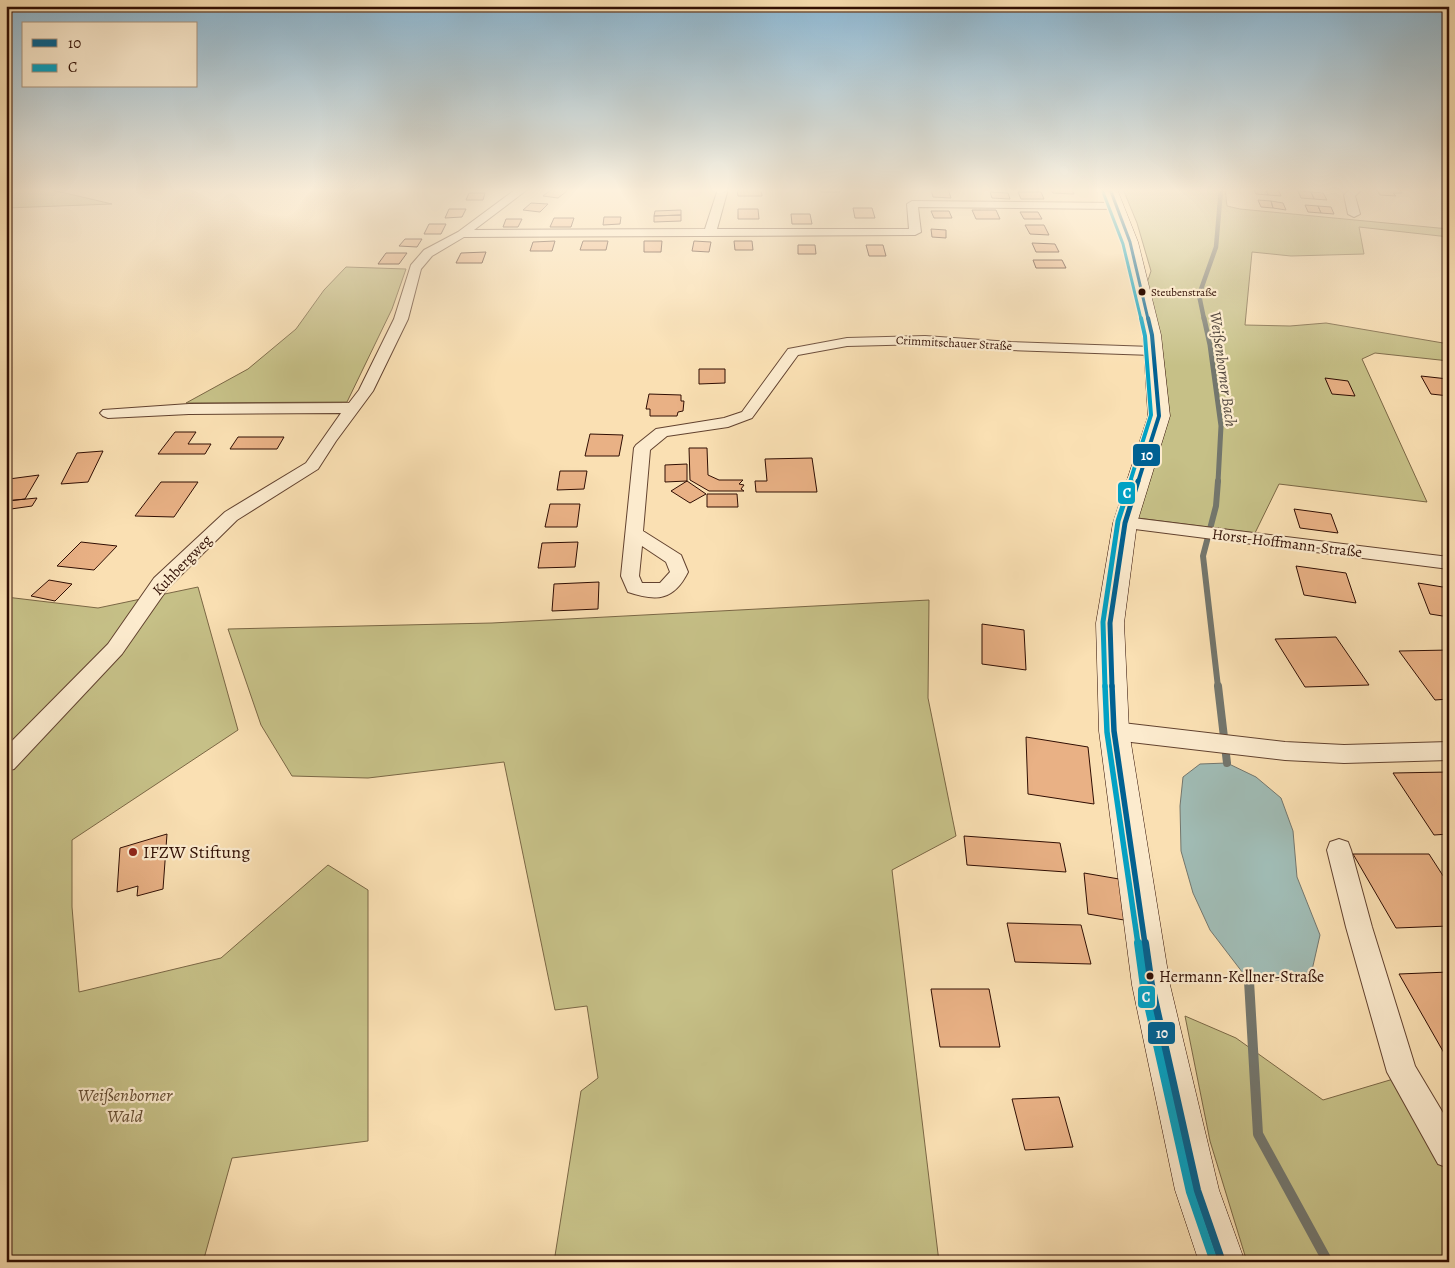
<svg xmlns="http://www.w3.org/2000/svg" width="1455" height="1268" viewBox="0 0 1455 1268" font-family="Alegreya,serif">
<rect width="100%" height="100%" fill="#fae0b3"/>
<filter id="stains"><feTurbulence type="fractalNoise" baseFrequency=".004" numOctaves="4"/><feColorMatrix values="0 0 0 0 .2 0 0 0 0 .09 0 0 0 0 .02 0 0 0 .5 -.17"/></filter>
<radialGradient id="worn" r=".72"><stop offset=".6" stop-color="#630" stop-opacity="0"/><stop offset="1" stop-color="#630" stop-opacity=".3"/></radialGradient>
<path fill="#c6c087" stroke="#7b6745" d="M6,189H48L112,204L6,208Z
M1123,189H1225L1227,206L1240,209L1449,229V237L1359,227L1364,254L1291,256L1252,252L1245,325L1290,326L1326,323L1449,344V361L1375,353L1362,359L1427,502L1279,484L1255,533L1137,518L1159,416L1147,283L1151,271L1137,223Z
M346,267L406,269L392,309L347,402L186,403L248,369L296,329L324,290Z
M198,587L238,730L72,840V907L79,992L221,958L328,865L368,890V1141L232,1158L203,1262H6V597L98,608Z
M929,600L928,698L956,836L892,870L939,1262H554L581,1091L598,1078L587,1006L555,1010L504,762L368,778L292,776L261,725L228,629L492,623Z
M1185,1016L1236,1038L1323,1100L1400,1077L1449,1162V1262H1247L1210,1141Z"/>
<path fill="#a0bbb4" stroke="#73766d" d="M1227,763L1256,777L1281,798L1293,831L1297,877L1320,935L1310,979L1249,981L1210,930L1193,893L1181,851L1180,806L1183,777L1200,764Z"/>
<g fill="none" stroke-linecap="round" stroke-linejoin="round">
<path stroke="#73766d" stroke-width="4.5" d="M1204,319L1199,295L1216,247L1221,189"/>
<path stroke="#73766d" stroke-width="5" d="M1204,318L1210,345L1221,426L1218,482"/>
<path stroke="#73766d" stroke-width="6" d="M1218,481L1216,506L1203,556L1218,687"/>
<path stroke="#73766d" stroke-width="8" d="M1218,686L1227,763"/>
<path stroke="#73766d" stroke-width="10" d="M1249,981L1258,1134L1328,1262"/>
</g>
<path fill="#e9b185" stroke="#300e03" d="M552,189H553L567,191L558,198L543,196Z
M761,189L762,196H738L737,190Z
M821,189H839L840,192H821Z
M931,189H948L951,198L933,197Z
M1050,189H1071L1074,194L1053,193Z
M1254,189H1266L1268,195L1256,194Z
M1266,189H1278L1281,196L1268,195Z
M1376,189H1399L1402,193H1393L1396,196L1380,195Z
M1298,191L1311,192L1314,199L1301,198Z
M990,192L1008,193L1010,199L992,198Z
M1018,192H1041L1044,199H1021Z
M1311,192L1323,193L1327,200L1314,199Z
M469,193H485L483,200H466Z
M1258,200L1271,201L1273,208L1261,207Z
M1271,201L1283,203L1286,210L1273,208Z
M531,203L548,204L540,212L523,210Z
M1305,205L1318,206L1321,213L1308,212Z
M1318,206L1331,207L1334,214L1321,213Z
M853,208H872L875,218H855Z
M449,209H466L462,217L445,218Z
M738,209H758L759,219H738Z
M681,210V215L654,216L655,211Z
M972,210H996L1000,219H976Z
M931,211H949L952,218H934Z
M1020,212H1038L1042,219H1024Z
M791,214H810L812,224H792Z
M681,215V221L654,222V216Z
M604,217H621L620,224L603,225Z
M554,218H574L571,227H550Z
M506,219H522L518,227H503Z
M429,224H446L441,234H424Z
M1025,225H1044L1049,235L1030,234Z
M931,229L946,230V238L932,237Z
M405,239H422L417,247L399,246Z
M555,241L552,251H530L533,242Z
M583,241H608L606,250H580Z
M644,241H662L661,252H644Z
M694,241L711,242L709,252L692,251Z
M734,241H752L753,250H735Z
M1032,243L1055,244L1059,252H1036Z
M798,245H815L816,254H798Z
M866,245H883L886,256H869Z
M486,252L482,263H456L461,253Z
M386,253H407L399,264H378Z
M1033,260H1062L1066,268H1036Z
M699,369H725V383L699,384Z
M1421,376L1448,379L1449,396L1431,394Z
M1325,378L1348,381L1355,396L1332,394Z
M649,394L681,395V401H684L683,411L678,412L677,416H650V409H646Z
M175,432H196L188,444H211L205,454H158Z
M590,434L623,435L619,456H585Z
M238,437H284L277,449H230Z
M689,448H707L708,475L719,480H743L739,484L744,485L741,489L744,491H709L690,480Z
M103,451L88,482L61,484L77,453Z
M812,458L817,492H756L755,481H767L765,459Z
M687,464V481L665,482V465Z
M560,471H587L584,489L557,490Z
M39,475L25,499L6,501V484L9,479Z
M687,481L706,494L690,503L671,491Z
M161,482H198L174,517L135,516Z
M707,494H737L738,507H707Z
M37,498L32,506L11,509L6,512V501Z
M550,504H580L577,527H545Z
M1294,509L1331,514L1338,533L1300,528Z
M81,542L117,546L94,570L57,566Z
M578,542L575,567L538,568L542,543Z
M1296,566L1346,573L1356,603L1304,595Z
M49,580L72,584L55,601L31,596Z
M599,582L598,609L552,611L554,584Z
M1418,583L1449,588V617L1430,614Z
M982,624L1024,630L1026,670L982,664Z
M1336,637L1369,685L1305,687L1275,639Z
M1449,650V699L1435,700L1399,651Z
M1026,737L1088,747L1094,804L1028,794Z
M1449,772V834L1434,835L1393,773Z
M167,834L163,889L137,896L138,886L117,892L120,848Z
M964,836L1060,843L1066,872L967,865Z
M1353,854H1429L1449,885V926L1396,928Z
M1084,873L1119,879L1124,920L1088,914Z
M1007,923L1081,925L1091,964L1015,962Z
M1449,972V1060H1448L1399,974Z
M931,989H989L1000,1047H940Z
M1059,1097L1073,1147L1025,1150L1012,1099Z"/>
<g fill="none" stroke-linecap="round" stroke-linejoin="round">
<defs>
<path id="street" d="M516,189H528L474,230L705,229L718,189H728L717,229H909L907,204L912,201L1118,203L1123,206L1118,209L918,207L921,232L915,235L464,237L432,256L421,269L408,319L373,391L336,441L318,469L237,520L168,588L122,654L14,769L6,771V747L108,644L154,578L225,512L306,463L341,413L189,414L108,418L103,416L100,413L103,410L189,404L349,403L359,390L394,319L411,265L424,250L458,232Z
M1350,189H1362L1355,196L1360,214L1354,217L1348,214L1344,195Z
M925,336L1011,342L1152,347L1159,351L1152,355L1011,350L925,344L847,346L798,355L752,418L728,427L667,436L650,450L643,531L681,555L688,572C674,600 657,602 628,592L621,576L634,448L636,445L656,429L724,418L742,412L788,349L847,338ZM642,546L666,562L670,572L660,583H642L639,576Z
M1125,517L1449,557V569L1119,527L1116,523L1119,519Z
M1114,722L1285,742L1344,745L1449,742V760L1344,763L1285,760L1114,740L1106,737L1103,731L1106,725Z
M1339,839L1348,842L1351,850L1372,927L1415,1066L1449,1123V1168L1438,1164L1387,1072L1346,927L1327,850L1330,842Z"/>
<path id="secondary" d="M1103,189H1117L1138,242L1161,335L1170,416L1137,523L1124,623L1129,731L1170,985L1219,1190L1245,1262H1199L1175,1190L1132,985L1099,731L1096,623L1113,523L1148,416L1143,335L1122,242Z"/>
</defs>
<use href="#street" stroke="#62422f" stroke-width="2"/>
<use href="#secondary" stroke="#300e03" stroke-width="1"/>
<use href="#street" fill="#fcebce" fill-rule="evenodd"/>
<use href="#secondary" fill="#fcebce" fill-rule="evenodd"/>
<defs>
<path id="bus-1-far4" d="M1110,189L1130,242L1148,319"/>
<path id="bus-1-far3" d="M1138,482L1159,416L1152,335L1148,318"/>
<path id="bus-1-far2" d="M1112,687L1110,623L1125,523L1138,481"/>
<path id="bus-1-far1" d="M1112,686L1114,731L1145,944"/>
<path id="bus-1" d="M1145,943L1151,985L1197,1190L1222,1262"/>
<path id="bus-2-far4" d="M1103,192L1123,244L1141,319"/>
<path id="bus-2-far3" d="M1130,482L1151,415L1145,336L1141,318"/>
<path id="bus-2-far2" d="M1105,687L1103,622L1118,521L1131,481"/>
<path id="bus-2-far1" d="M1105,686L1107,732L1138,944"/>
<path id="bus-2" d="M1138,943L1144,987L1190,1192L1214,1262"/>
</defs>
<use href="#bus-1-far4" stroke="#fcebce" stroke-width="5.5"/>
<use href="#bus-1-far3" stroke="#fcebce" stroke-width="6"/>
<use href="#bus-1-far2" stroke="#fcebce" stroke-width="9"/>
<use href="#bus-1-far1" stroke="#fcebce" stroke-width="9"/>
<use href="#bus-1" stroke="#fcebce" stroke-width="11"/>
<use href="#bus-2-far4" stroke="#fcebce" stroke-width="5.5"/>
<use href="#bus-2-far3" stroke="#fcebce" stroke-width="6"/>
<use href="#bus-2-far2" stroke="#fcebce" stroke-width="9"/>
<use href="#bus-2-far1" stroke="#fcebce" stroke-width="9"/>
<use href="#bus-2" stroke="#fcebce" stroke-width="11"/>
<use href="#bus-1-far4" stroke="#006192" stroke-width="3"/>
<use href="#bus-1-far3" stroke="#006192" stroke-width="4"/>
<use href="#bus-1-far2" stroke="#006192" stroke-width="5"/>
<use href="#bus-1-far1" stroke="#006192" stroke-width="5.5"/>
<use href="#bus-1" stroke="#006192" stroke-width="8"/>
<use href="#bus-2-far4" stroke="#02a1c4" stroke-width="3"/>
<use href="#bus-2-far3" stroke="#02a1c4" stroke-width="4"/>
<use href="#bus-2-far2" stroke="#02a1c4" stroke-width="5"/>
<use href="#bus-2-far1" stroke="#02a1c4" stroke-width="5.5"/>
<use href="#bus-2" stroke="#02a1c4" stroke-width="8"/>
</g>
<linearGradient id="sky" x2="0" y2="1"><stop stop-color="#8bb7d3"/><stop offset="0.52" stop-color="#fdf1dd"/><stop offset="1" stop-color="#fdf1dd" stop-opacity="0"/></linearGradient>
<rect width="1455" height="366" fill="url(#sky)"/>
<g fill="#300e03" stroke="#fcebce" stroke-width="2">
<circle cx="1142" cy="292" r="4.5"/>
<circle cx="1150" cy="976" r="4.5"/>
</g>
<circle fill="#8f2418" stroke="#fcebce" stroke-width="2" cx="133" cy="852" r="5"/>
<g text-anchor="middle" stroke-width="4.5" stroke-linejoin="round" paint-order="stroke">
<g font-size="11" fill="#300e03" stroke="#fcebce" text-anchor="start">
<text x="1151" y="296">Steubenstraße</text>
</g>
<g font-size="12" fill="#300e03" stroke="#fcebce">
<text transform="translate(954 343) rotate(3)" y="4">Crimmitschauer Straße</text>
</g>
<g font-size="15" fill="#300e03" stroke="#fcebce">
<text transform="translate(1287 543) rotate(7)" y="5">Horst-Hoffmann-Straße</text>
<text transform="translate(182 565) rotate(-46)" y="5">Kuhbergweg</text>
</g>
<g font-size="16" font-style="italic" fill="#574b41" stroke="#fcebce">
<text transform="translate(1224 369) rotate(82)" y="6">Weißenborner Bach</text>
</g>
<g font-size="16" fill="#300e03" stroke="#fcebce" text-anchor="start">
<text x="1159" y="982">Hermann-Kellner-Straße</text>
</g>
<g font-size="18" fill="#300e03" stroke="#fcebce" text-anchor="start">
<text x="143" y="858">IFZW Stiftung</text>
</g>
<g font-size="18" font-style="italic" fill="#644c31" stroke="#fcebce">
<text x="125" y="1101">Weißenborner<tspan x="125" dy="21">Wald</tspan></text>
</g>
</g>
<g stroke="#fcebce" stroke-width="2">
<rect x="1132" y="443" width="29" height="24" rx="5" fill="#006192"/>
<rect x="1117" y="481" width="19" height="24" rx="5" fill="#02a1c4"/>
<rect x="1137" y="985" width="19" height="24" rx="5" fill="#02a1c4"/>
<rect x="1147" y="1021" width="29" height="24" rx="5" fill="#006192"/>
</g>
<g font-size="14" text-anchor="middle" font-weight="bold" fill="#fff">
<text x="1147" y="460">10</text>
<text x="1127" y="498">C</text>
<text x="1146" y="1002">C</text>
<text x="1162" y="1038">10</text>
</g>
<rect width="1455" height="1268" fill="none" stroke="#fae0b3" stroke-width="25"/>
<rect x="8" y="8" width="1440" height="1253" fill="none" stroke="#300e03" stroke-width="2.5"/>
<rect x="12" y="12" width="1430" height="1243" fill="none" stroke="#300e03"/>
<rect x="22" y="22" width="175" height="65" fill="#fcebce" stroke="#aa937d"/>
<rect x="32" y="39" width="25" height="8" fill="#006192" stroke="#aa937d"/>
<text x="68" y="48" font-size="15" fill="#300e03">10</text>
<rect x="32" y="64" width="25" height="8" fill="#02a1c4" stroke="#aa937d"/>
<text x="68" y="72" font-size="15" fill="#300e03">C</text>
<rect width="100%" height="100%" filter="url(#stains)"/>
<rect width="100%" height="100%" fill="url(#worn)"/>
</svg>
